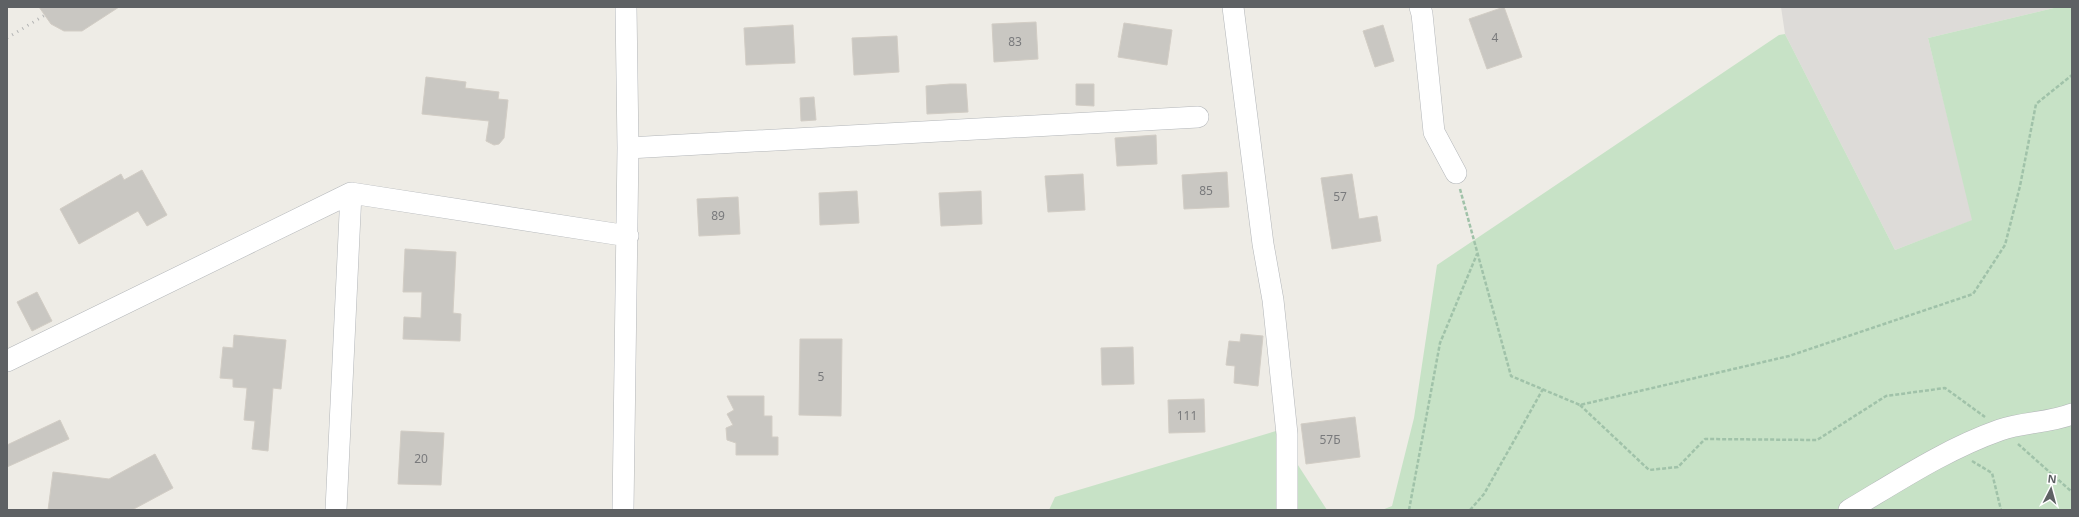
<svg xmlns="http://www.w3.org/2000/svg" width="2079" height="517" viewBox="0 0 2079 517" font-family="'Noto Sans',sans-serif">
<rect width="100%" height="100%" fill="#eeece6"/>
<path fill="#dddbd8" d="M1781,7H2058L1928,38L1973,220L1895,250L1785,34Z"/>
<path fill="#c7e2c6" d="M2058,7H2072V510H1382L1392,506L1414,418L1437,265L1779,35L1785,34L1895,250L1972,220L1928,38Z
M1276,431L1327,510H1049L1055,497Z"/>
<path fill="#c9c7c2" stroke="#d2cdc5" d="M39,7H119L82,31H64L51,24Z
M1504,7L1522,57L1487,69L1469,19Z
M1036,22L1038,59L994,62L992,24Z
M1124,23L1172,30L1167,65L1118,57Z
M793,25L795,63L746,65L744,28Z
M1383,25L1394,61L1375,67L1363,31Z
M897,36L899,72L854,75L852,38Z
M426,77L466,82L465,88L499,92L498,99L508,100L504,138L499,144L494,145L486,141L489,121L422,114Z
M950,84H966L968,112L927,114L926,86Z
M1076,84H1094V106L1076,105Z
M814,97L816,120L801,121L800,98Z
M1156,135L1157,164L1117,166L1115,138Z
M142,170L167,215L147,226L138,211L79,244L60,209L121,174L124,180Z
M1227,172L1229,207L1184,209L1182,175Z
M1083,174L1085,210L1048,212L1045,176Z
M1352,174L1359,219L1377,216L1381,241L1332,249L1321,178Z
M857,191L859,223L820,225L819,193Z
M981,191L982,224L941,226L939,193Z
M738,197L740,234L699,236L697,199Z
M405,249L456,252L453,313L461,314L460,341L403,339L404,317L421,318L422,292H403Z
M37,292L52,321L32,331L17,302Z
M1241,334L1263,336L1258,386L1234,383L1235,366L1226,365L1229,341L1240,342Z
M234,335L286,340L281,389L273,388L268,451L252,449L255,421L244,420L247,388L233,387V379L220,378L223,347L233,348Z
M800,339H842L841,416L799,415Z
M1133,347L1134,384L1102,385L1101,348Z
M727,396H764V416H772V437H778V455H736V443L727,440L726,428L733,425L727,414L734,410Z
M1204,399L1205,432L1169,433L1168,400Z
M1355,417L1360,457L1306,464L1301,424Z
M60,420L69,439L7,467V445Z
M401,431L444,433L441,485L398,484Z
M155,454L173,488L132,510H48L53,472L109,479Z"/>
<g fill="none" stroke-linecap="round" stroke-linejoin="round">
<defs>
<path id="minor" d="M1233,7L1263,244L1273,300L1287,434V510
M1420,7L1422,14L1434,132L1456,173
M628,148L1198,117
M7,361L351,193L628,236
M336,510L351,193
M623,510L628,148L626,7
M1849,510C1898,481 1946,449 2000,430C2023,422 2049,423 2072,414"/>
</defs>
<use href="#minor" stroke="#b3b6b9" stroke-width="22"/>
<path stroke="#a0c2a9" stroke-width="2.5" stroke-dasharray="4 2" stroke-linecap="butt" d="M1460,189L1511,376L1580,405L1789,356L1973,294L2005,245L2020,186L2036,104L2072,75
M1580,405L1649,470L1678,467L1705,439L1817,440L1886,396L1945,388L1985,417
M2018,444L2072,492
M1972,461L1992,473L2001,510
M1409,510L1440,343L1477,254
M1470,510L1484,494L1543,389"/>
<use href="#minor" stroke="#fff" stroke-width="21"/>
<path stroke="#b3b4b4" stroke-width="3" stroke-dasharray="1 5" stroke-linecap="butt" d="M7,38L45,15"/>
</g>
<g text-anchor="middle" stroke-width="4" stroke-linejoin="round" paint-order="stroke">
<g font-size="12" fill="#797a7c">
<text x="1495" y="42">4</text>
<text x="1015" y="46">83</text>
<text x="1206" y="195">85</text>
<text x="1340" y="201">57</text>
<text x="718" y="220">89</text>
<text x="821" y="381">5</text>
<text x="1187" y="420">111</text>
<text x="1330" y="444">57Б</text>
<text x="421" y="463">20</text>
</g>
</g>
<rect width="2079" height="517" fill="none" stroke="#5e6164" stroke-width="16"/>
<g transform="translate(2051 489) rotate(6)" stroke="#ffffff" stroke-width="3" paint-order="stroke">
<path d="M0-3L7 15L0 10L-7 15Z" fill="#5e6164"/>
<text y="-6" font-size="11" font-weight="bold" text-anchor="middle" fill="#5e6164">N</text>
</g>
</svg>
